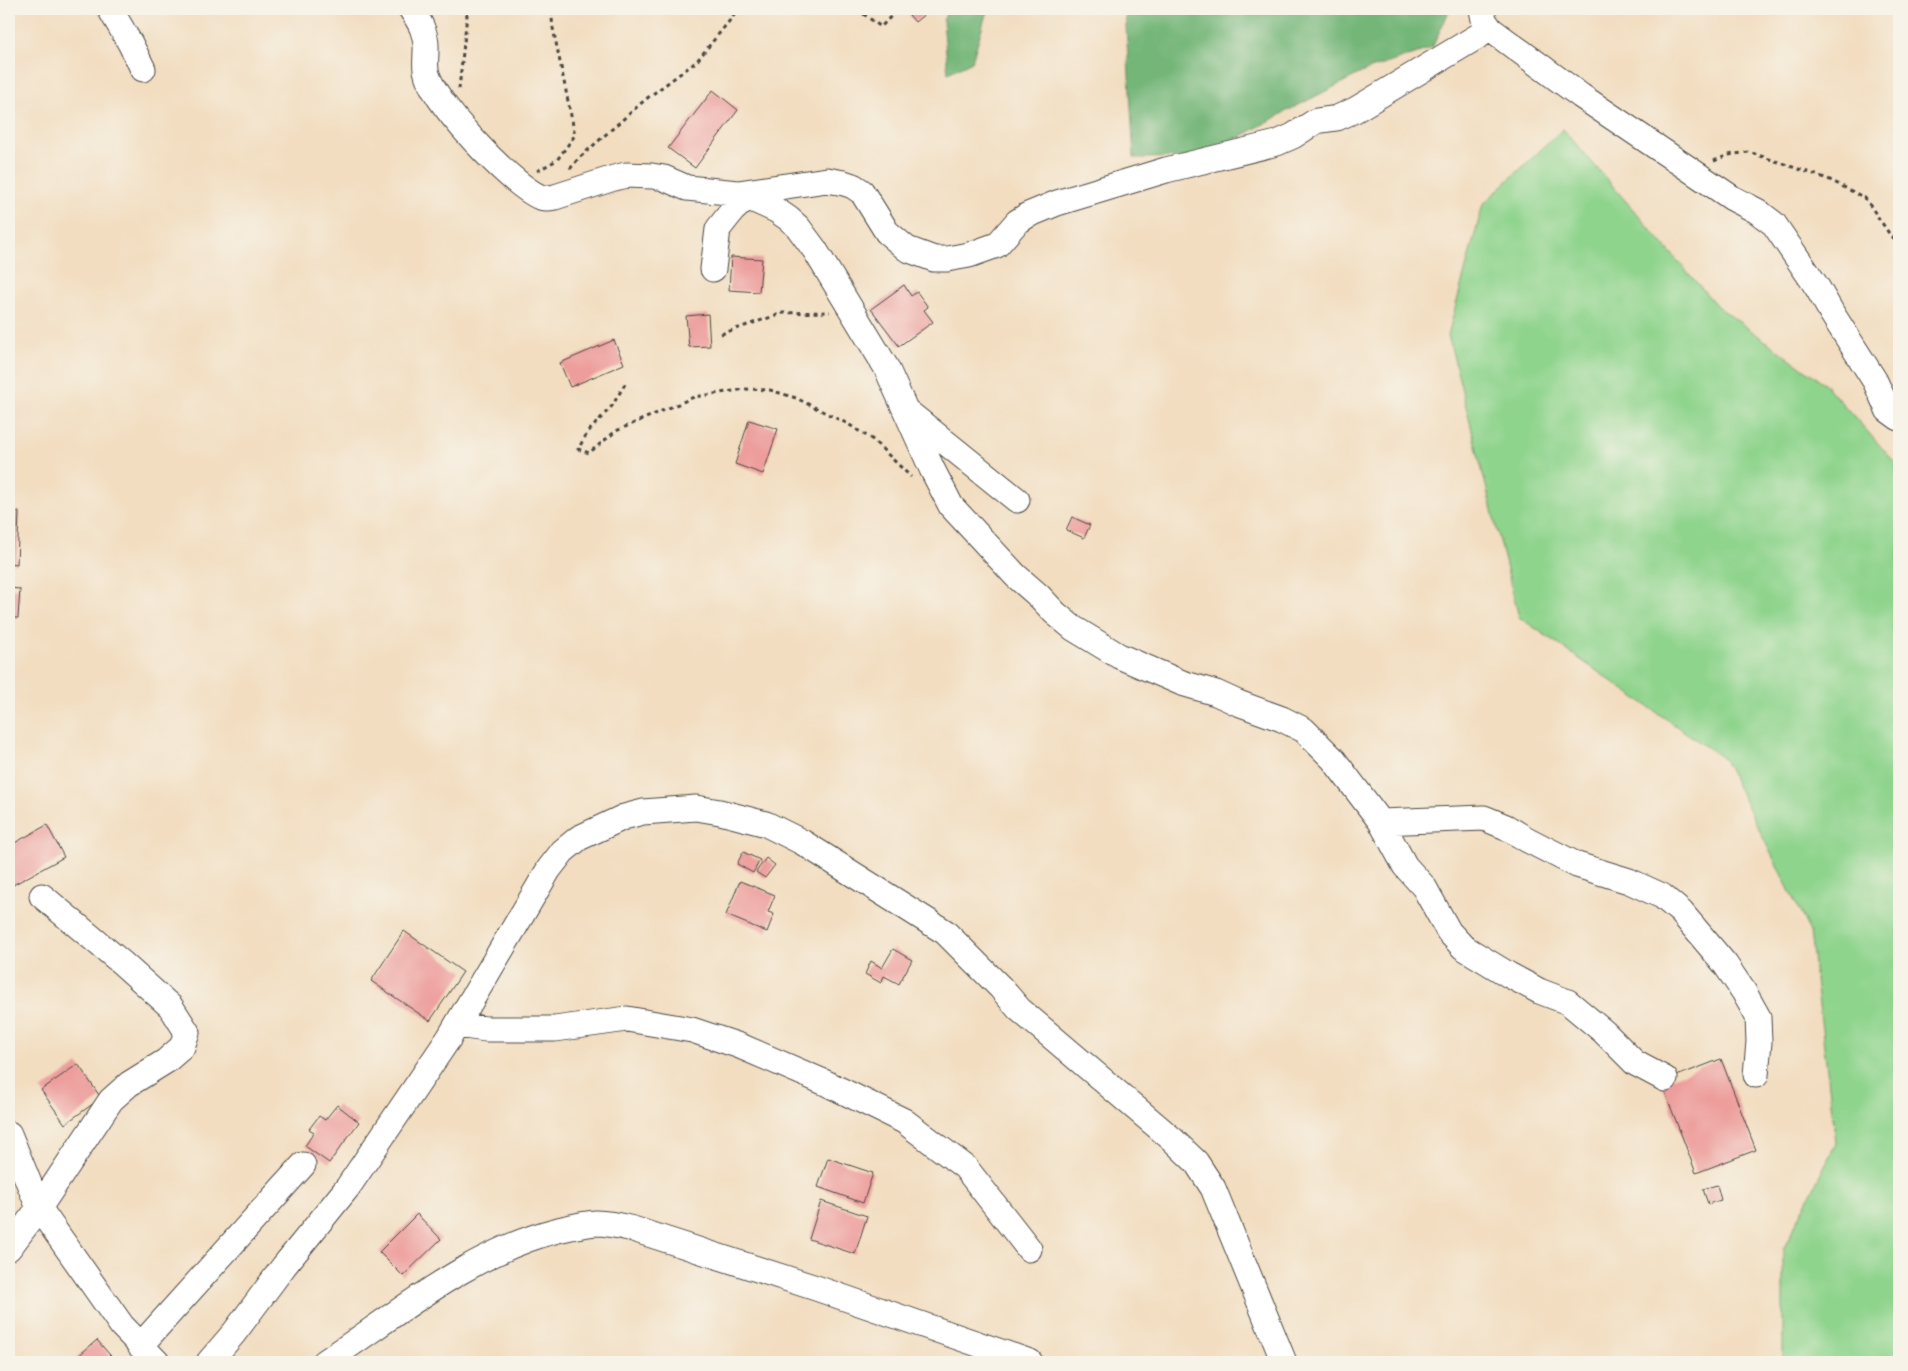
<svg xmlns="http://www.w3.org/2000/svg" width="1908" height="1371" viewBox="0 0 1908 1371" font-family="Mynerve,sans-serif">
<rect width="100%" height="100%" fill="#f7f3e8"/>
<filter id="ink" filterUnits="userSpaceOnUse"><feTurbulence type="fractalNoise" baseFrequency=".02" numOctaves="2"/><feDisplacementMap in="SourceGraphic" scale="10" xChannelSelector="R" yChannelSelector="G"/><feConvolveMatrix kernelMatrix="1 2 1 2 8 2 1 2 1" color-interpolation-filters="sRGB"/></filter>
<filter id="wash" filterUnits="userSpaceOnUse"><feTurbulence type="fractalNoise" baseFrequency=".0096" numOctaves="4" result="noise"/><feDisplacementMap in="SourceGraphic" scale="20" xChannelSelector="R" yChannelSelector="G"/><feGaussianBlur stdDeviation="1.12" result="paint"/><feColorMatrix in="noise" values="0 0 0 0 0 0 0 0 0 0 0 0 0 0 0 0 0 1.4 0 .05"/><feComposite in="paint" operator="in"/></filter>
<g filter="url(#wash)">
<rect width="100%" height="100%" fill="#f2ddc0"/>
<path fill="#8fd48d" stroke="#5d805c" d="M1563,129L1717,306L1824,383L1899,467V1362H1783V1250L1836,1143L1810,932L1724,759L1519,617L1448,335L1483,204Z"/>
<path fill="#73b678" stroke="#4f7052" d="M948,9H991L987,11L972,61L948,73L943,21Z
M1125,9H1450L1432,48L1365,71L1287,111L1204,157L1134,158Z"/>
<g id="blocks">
<path fill="#ed9e9c" d="M904,9H931L915,22Z
M713,90L738,110L695,168L668,148Z
M731,257L762,259L759,292L729,290Z
M904,285L911,296L917,292L928,307L924,310L933,322L899,346L871,309Z
M708,314L710,346L689,347L686,316Z
M614,340L624,364L570,387L560,363Z
M749,420L778,429L763,474L735,464Z
M9,512H19L17,564L9,563Z
M1072,517L1090,525L1084,538L1066,530Z
M9,588L20,589L18,618H9Z
M47,825L64,857L13,885L9,878V846Z
M743,852L760,860L753,873L737,864Z
M766,858L775,865L765,878L756,872Z
M740,881L775,895L768,912L774,914L767,932L726,915Z
M404,931L463,972L430,1021L371,981Z
M893,949L912,960L899,984L884,976L881,983L865,974L871,961L882,968Z
M1721,1059L1756,1150L1696,1173L1661,1082Z
M78,1064L101,1098L65,1124L41,1090Z
M337,1105L359,1122L329,1163L305,1146L314,1132L309,1129L319,1116L325,1120Z
M828,1158L873,1173L863,1203L818,1187Z
M1717,1185L1721,1200L1708,1204L1703,1189Z
M821,1201L867,1216L855,1254L809,1239Z
M417,1214L441,1239L403,1276L379,1252Z
M97,1340L116,1362H71Z"/>
</g>
</g>
<g filter="url(#ink)">
<use href="#blocks" fill-opacity="0" stroke="#494641" stroke-width="1"/>
<g fill="none" stroke-linecap="round" stroke-linejoin="round">
<defs>
<path id="minor" d="M110,9L130,43L143,69
M411,9C420,22 427,34 426,51C426,57 425,64 426,70C431,101 511,185 540,197C545,199 550,198 555,197L614,178L626,175L652,176L664,178L687,188L738,193L776,210L789,219L798,227L815,250L886,367L932,469L951,506L1016,576L1039,596L1055,613L1073,628L1119,656L1182,683L1216,693L1238,703L1282,719L1304,730L1333,759L1381,822L1484,818L1506,827L1526,839L1577,865L1629,881L1662,896L1681,912L1725,964L1744,992L1758,1017L1759,1042L1756,1075
M1482,9L1484,20L1490,29L1581,96L1732,198L1757,211L1774,224L1817,287L1833,315L1875,381L1888,410L1899,418
M738,193L827,180L844,183L853,186L862,192L887,232L907,249L934,259H947L969,255L997,245L1017,222L1028,215L1057,203L1166,170L1277,143L1293,136L1316,121L1337,118L1355,110L1490,29
M713,269L718,229L733,210L747,197
M909,413L1017,500
M1381,822L1405,866L1424,887L1449,932L1463,947L1509,975L1539,991L1568,1002L1604,1032L1635,1063L1665,1079
M457,1025L486,1029H555L627,1019L692,1030L740,1046L826,1083L904,1121L965,1167L1029,1249
M9,1134L39,1208L122,1326L157,1362
M9,1248L39,1208L111,1100L129,1084L166,1061L182,1047L187,1032L171,1007L122,963L42,896
M140,1346L303,1165
M209,1362L234,1333L284,1266L348,1187L449,1038L549,869L563,851L579,838L624,817L643,812L696,808L720,812L766,824L802,842L945,932L1001,988L1019,1009L1172,1139L1196,1162L1213,1188L1284,1362
M325,1362C399,1313 471,1252 558,1230C571,1227 583,1224 596,1223C608,1223 621,1226 633,1229L816,1288L1030,1362"/>
</defs>
<use href="#minor" stroke="#494641" stroke-width="27"/>
<path stroke="#494641" stroke-width="3" stroke-dasharray="4 4" stroke-linecap="butt" d="M857,9L881,27L892,15
M459,89L467,15L463,9
M1714,161L1728,155L1749,152L1828,179L1865,198L1899,248
M570,169L578,159L646,99L696,62L739,9
M537,171L557,160L575,135L553,28L551,9
M721,334L783,313L830,312
M625,384L612,406L588,432L578,449L589,453L616,431L694,397L746,389L770,390L796,398L848,424L873,440L911,477"/>
<use href="#minor" stroke="#fff" stroke-width="25"/>
</g>
</g>
<rect width="1908" height="1371" fill="none" stroke="#f7f3e8" stroke-width="30"/>
</svg>
